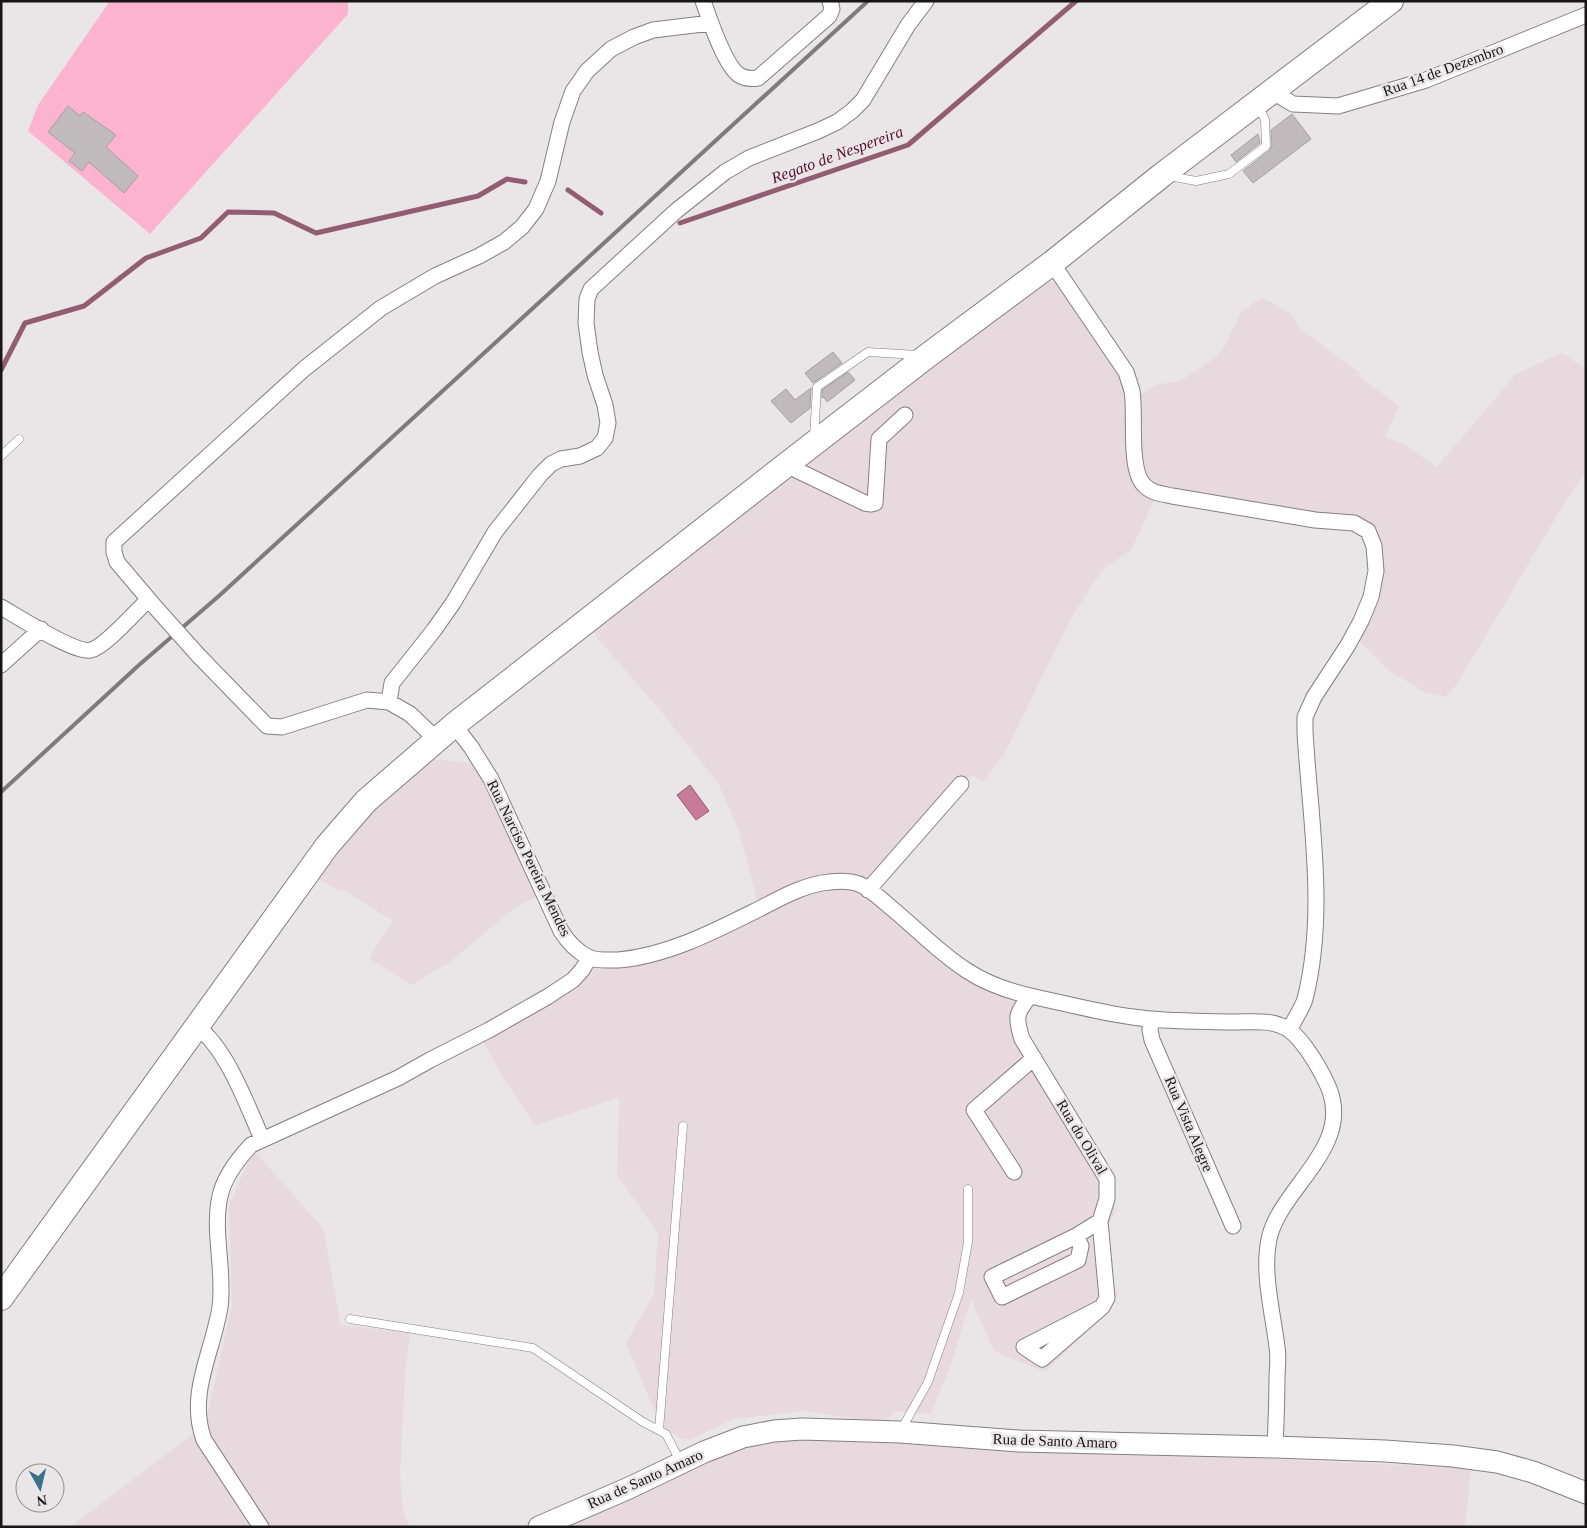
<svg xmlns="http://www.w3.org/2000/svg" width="1587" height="1528" viewBox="0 0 1587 1528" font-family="Georgia,serif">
<rect width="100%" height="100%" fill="#eae5e7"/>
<path fill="#e7d9de" d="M1039,280L1058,283L1123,369L1129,396L1144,393L1155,385L1180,381L1199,369L1216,357L1225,346L1241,312L1261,298L1275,304L1291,314L1300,329L1360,373L1358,376L1399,406L1385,437L1403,444L1437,467L1516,374L1562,353L1586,369V472L1565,502L1457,684L1445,697L1426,693L1388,670L1356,638L1378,540L1369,526L1159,490L1131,550L1103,569L1074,613L1003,756L982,782L975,776L956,780L869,888L968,973L1022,994L1014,1020L1103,1173L1105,1200L1116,1207L1114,1215L1106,1227L1111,1285L1118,1294L1104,1315L1045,1372L994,1351L971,1299L952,1361L931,1414L896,1411L883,1422L803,1411L733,1419L690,1440L678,1437L667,1430L658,1419L626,1343L654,1294L658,1233L617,1175L619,1097L535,1125L504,1079L483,1042L481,1028L591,966L668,945L762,909L757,899L739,830L718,783L660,710L599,640L592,629Z
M433,759L477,764L543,898L536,897L514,908L450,962L411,985L369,958L393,921L342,889L339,891L318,879L377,807Z
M253,1150L323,1228L341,1325L410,1333L405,1373L400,1477L403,1511L410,1527H70L205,1425L232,1305L229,1206Z
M820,1433L1035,1449L1471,1468L1465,1527H533L741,1443Z"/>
<path fill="#fcb3cf" d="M110,1H348V14L150,234L28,131L38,105Z"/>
<path fill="#c77b99" stroke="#925c72" d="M690,785L709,811L696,820L677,795Z"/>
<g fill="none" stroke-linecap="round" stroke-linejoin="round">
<path stroke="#925c72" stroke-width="5" d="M568,190L601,213
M680,223L908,145L1076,1
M1,370L25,323L84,306L146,258L201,238L228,212L274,213L316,233L478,196L507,179L525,182"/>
</g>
<path fill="#c0babc" stroke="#a59fa1" d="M68,106L80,116L83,112L116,135L106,147L138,176L124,193L89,162L82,171L69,161L75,153L48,132Z
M1292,114L1311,139L1253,183L1243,171L1270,150L1272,146L1271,130Z
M1258,134L1260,143L1236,162L1231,155Z
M833,352L842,363L813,383L805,373Z
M848,372L855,380L827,402L824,397L822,398V390Z
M811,388L810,408L791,423L771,401L786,389L795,400Z"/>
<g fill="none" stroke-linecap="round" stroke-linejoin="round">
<defs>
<path id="lane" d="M1169,176L1196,181L1229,174L1266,146L1265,120L1258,105
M814,437L817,387L868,352L917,355
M1,456L19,439
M350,1319L533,1348L643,1422L666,1434L680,1461
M659,1430L683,1126
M901,1430L928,1382L959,1293L968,1242V1189"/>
<path id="street" d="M703,1C709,18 725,66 739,75C745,79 751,79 758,78L829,16L832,9L830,1
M1271,91L1293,104L1338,106L1426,80L1586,15
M1052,263L1126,372C1128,378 1130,384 1132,391C1136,413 1128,469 1144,485C1151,493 1162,494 1172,496L1315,520L1354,523L1368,531L1374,546L1376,571L1371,597L1361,621L1348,645L1314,697L1305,717V732C1310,819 1327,912 1305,999C1302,1009 1294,1020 1289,1030
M786,465L865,503L871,504L875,503L879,439L905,415
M1,607C17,616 75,654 91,650C105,647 136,611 148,600
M156,608L117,562L114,552V542L304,369L381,308L435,276L479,256L504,242L522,227L536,209L548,181L562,122L573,91L587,71L611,49L634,37L653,30L711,23
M198,655L267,726L282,727L367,700L389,702L410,714L436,739
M1,665L41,629
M389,702L392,683L434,630L453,603L495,532L540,475L551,464L561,459L580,456L597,448L605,438L608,423L605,405L595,375L590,352L586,323L587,299L591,289L676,211L725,172L749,158L818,131L837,122L852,111L863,100L908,25L926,1
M454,725L471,747L491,779L561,931C568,942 576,951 588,957C596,961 609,960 618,960C667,956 715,931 759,909C779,899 799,887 822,883C834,881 847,880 859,884C869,888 881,899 889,906C915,927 938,952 966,970C987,984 1011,992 1035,997C1068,1004 1101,1013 1133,1017C1166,1022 1200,1021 1233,1022C1252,1022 1271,1019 1288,1029C1304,1040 1323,1073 1330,1091C1350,1148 1284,1186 1270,1235C1261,1270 1273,1313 1277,1347C1279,1357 1277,1368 1277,1378C1277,1401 1276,1424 1275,1447
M868,890L961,784
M1030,996C1016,1013 1015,1017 1022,1039L1107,1179V1199L1100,1221L1107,1298L1102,1307L1042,1359L1024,1347L1102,1307
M1151,1019L1150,1030L1152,1040L1233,1226
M197,1027C226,1047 248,1107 262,1139
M1014,1172L974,1110L1034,1058
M1076,1236L1081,1246L1078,1260L1002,1297L992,1277L1076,1236L1100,1221
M261,1527L204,1440C187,1394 213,1352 220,1307C225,1270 212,1232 220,1196C224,1177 238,1159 251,1145L398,1078L430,1060L489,1030L547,997L573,980L582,970L589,958"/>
<path id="secondary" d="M539,1527L629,1488L704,1452L743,1437L774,1431L802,1429L900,1432L1019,1441L1275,1447L1385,1451L1453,1456L1497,1462L1533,1472L1586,1493"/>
<path id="primary" d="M1,1298L327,846L366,801L454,725L786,465L927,356L1052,263L1162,175L1391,1"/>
</defs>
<use href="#lane" stroke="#847f81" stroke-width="9"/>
<use href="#street" stroke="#847f81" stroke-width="17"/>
<use href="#secondary" stroke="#847f81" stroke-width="23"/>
<use href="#primary" stroke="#847f81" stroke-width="26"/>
<use href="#lane" stroke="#fff" stroke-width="8"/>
<use href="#street" stroke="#fff" stroke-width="15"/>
<use href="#secondary" stroke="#fff" stroke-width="21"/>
<use href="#primary" stroke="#fff" stroke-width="24"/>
<path stroke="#7e7b7c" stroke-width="4" d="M1,792L139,665L220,595L868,1"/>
<defs>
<path id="street-bridge" d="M156,608L198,655"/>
</defs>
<use href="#street-bridge" stroke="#847f81" stroke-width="17" stroke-linecap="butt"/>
<use href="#street-bridge" stroke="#fff" stroke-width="15"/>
</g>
<g text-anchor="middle" stroke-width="5" stroke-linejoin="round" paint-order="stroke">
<g font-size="15" fill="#171516" stroke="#eae5e7">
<text transform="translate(1443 70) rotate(-20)" y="5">Rua 14 de Dezembro</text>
<text transform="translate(529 858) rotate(64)" y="5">Rua Narciso Pereira Mendes</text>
<text transform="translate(1189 1124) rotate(67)" y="5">Rua Vista Alegre</text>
<text transform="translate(1082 1137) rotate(59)" y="5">Rua do Olival</text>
<text transform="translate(1055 1441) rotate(2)" y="5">Rua de Santo Amaro</text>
<text transform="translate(645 1479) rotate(-24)" y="5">Rua de Santo Amaro</text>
</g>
<g font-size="16" font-style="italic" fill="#520e31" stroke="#eae5e7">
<text transform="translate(837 154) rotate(-20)" y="6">Regato de Nespereira</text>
</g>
</g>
<rect width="1587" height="1528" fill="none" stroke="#171516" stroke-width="5"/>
<g transform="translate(40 1488) rotate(172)"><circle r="24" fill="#eae5e7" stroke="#969293"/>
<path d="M0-4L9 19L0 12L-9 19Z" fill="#39718b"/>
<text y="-8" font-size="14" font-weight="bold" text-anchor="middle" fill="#171516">N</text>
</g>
</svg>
